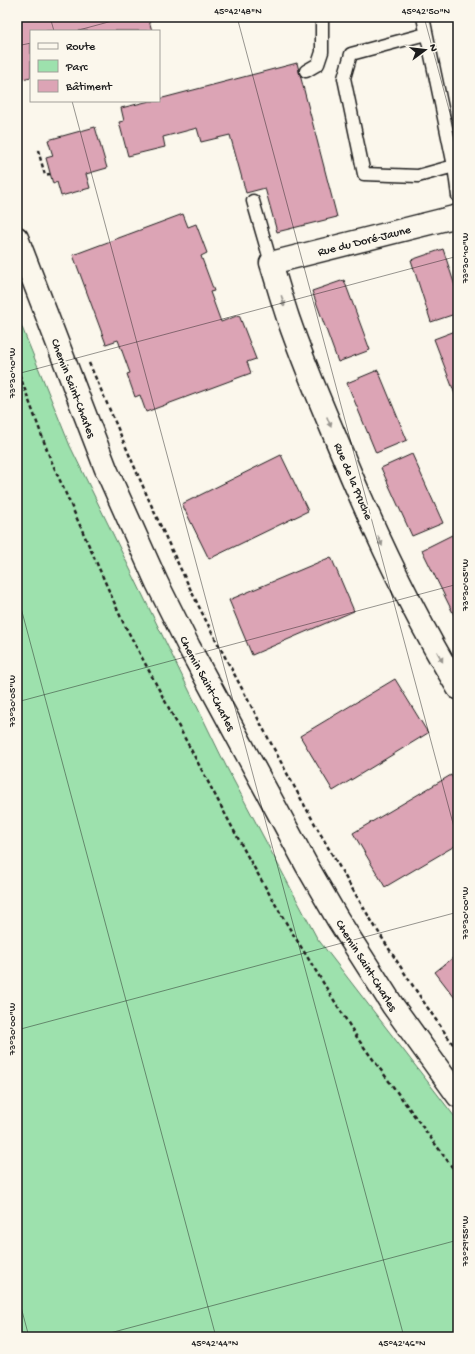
<svg xmlns="http://www.w3.org/2000/svg" width="475" height="1354" viewBox="0 0 475 1354" font-family="'Gochi Hand',sans-serif">
<rect width="100%" height="100%" fill="#fbf7ec"/>
<filter id="ink" filterUnits="userSpaceOnUse"><feTurbulence type="fractalNoise" baseFrequency=".025" numOctaves="2"/><feDisplacementMap in="SourceGraphic" scale="8" xChannelSelector="R" yChannelSelector="G"/><feConvolveMatrix kernelMatrix="1 2 1 2 8 2 1 2 1" color-interpolation-filters="sRGB"/></filter>
<g filter="url(#ink)">
<path fill="#9de1ad" stroke="#5c7e64" d="M17,315L70,446L227,768L317,938L458,1121V1337H17Z"/>
<path fill="#dca4b5" stroke="#1c1c1c" d="M17,17H148L152,31H31V77L18,80Z
M297,63L337,217L277,232L265,188L246,193L230,135L201,142L197,128L163,137L165,147L128,156L119,122L124,121L121,108L150,101H159V99Z
M95,127L107,168L86,174L90,188L61,196L57,182L53,184L46,158L53,156L48,140Z
M183,214L188,227L196,224L207,253L201,256L214,291L210,292L221,322L239,315L256,359L247,362L251,373L146,412L140,395L135,397L127,374L130,373L118,340L106,344L73,255Z
M443,249L458,295V313L431,322L411,260Z
M344,280L370,350L338,362L312,291Z
M458,330V402L434,339Z
M378,370L407,440L376,453L347,383Z
M412,454L443,523L412,536L381,468Z
M281,455L308,511L209,559L182,504Z
M452,535L458,547V616L455,617L422,550Z
M331,557L354,611L252,655L229,600Z
M395,679L428,733L333,791L300,736Z
M451,775L458,788V844L385,887L353,833Z
M458,954V1002L435,972Z"/>
<g fill="none" stroke-linecap="round" stroke-linejoin="round">
<defs>
<path id="lane" d="M423,17L454,166L458,196
M426,34L351,54L344,78L364,174L418,176L454,166
M306,71L318,64L322,52V17
M253,201L271,263"/>
<path id="street" d="M458,216L271,263C277,282 282,300 288,318C302,359 319,399 336,439C371,525 410,609 458,688"/>
<path id="secondary" d="M17,238L106,469L157,583L189,647L307,866L337,918L393,1006L458,1096"/>
</defs>
<use href="#lane" stroke="#1c1c1c" stroke-width="15"/>
<use href="#street" stroke="#1c1c1c" stroke-width="25"/>
<use href="#secondary" stroke="#1c1c1c" stroke-width="25"/>
<path stroke="#1c1c1c" stroke-width="2.5" stroke-dasharray="4 3" stroke-linecap="butt" d="M38,150L45,175L50,174
M89,363C122,436 152,511 187,582C211,633 239,682 265,732C323,842 385,950 458,1051
M17,368L50,458L122,620L248,857L285,921L358,1039L458,1175"/>
<use href="#lane" stroke="#fbf7ec" stroke-width="12"/>
<use href="#street" stroke="#fbf7ec" stroke-width="22"/>
<use href="#secondary" stroke="#fbf7ec" stroke-width="22"/>
</g>
<defs><path id="oneway-solid" d="M-6-.8H1V-3.2L6.5 0L1 3.2V.8H-6Z"/></defs>
<g fill="#97948e">
<use href="#oneway-solid" transform="translate(283 301) rotate(73)"/>
<use href="#oneway-solid" transform="translate(329 422) rotate(68)"/>
<use href="#oneway-solid" transform="translate(380 541) rotate(66)"/>
<use href="#oneway-solid" transform="translate(440 657) rotate(61)"/>
</g>
</g>
<path fill="none" stroke="#1c1c1c" stroke-width="1" stroke-opacity="0.45" d="M50,17L54,31M237,17L458,842M424,17L458,143M75,31L127,17M17,46L31,43M72,101L404,1337M17,374L458,256M17,593L216,1337M17,702L458,584M17,1030L458,912M17,1292L29,1337M95,1337L458,1240"/>
<g text-anchor="middle" stroke-width="4" stroke-linejoin="round" paint-order="stroke">
<g font-size="12" fill="#1c1c1c" stroke="#fbf7ec">
<text transform="translate(364 240) rotate(-14)" y="4">Rue du Doré-Jaune</text>
<text transform="translate(74 388) rotate(69)" y="4">Chemin Saint-Charles</text>
<text transform="translate(354 481) rotate(67)" y="4">Rue de la Pruche</text>
<text transform="translate(208 683) rotate(62)" y="4">Chemin Saint-Charles</text>
<text transform="translate(367 965) rotate(58)" y="4">Chemin Saint-Charles</text>
</g>
</g>
<rect width="475" height="1354" fill="none" stroke="#fbf7ec" stroke-width="44"/>
<rect x="30" y="30" width="130" height="72" fill="#fbf7ec" stroke="#a29f99"/>
<rect x="38" y="43" width="20" height="6" fill="#fbf7ec" stroke="#a29f99"/>
<text x="66" y="50" font-size="12" fill="#1c1c1c">Route</text>
<rect x="38" y="60" width="20" height="12" fill="#9de1ad" stroke="#a29f99"/>
<text x="66" y="70" font-size="12" fill="#1c1c1c">Parc</text>
<rect x="38" y="80" width="20" height="12" fill="#dca4b5" stroke="#a29f99"/>
<text x="66" y="90" font-size="12" fill="#1c1c1c">Bâtiment</text>
<g transform="translate(425 50) rotate(75)" stroke="#fbf7ec" stroke-width="3" paint-order="stroke">
<path d="M0-3L7 15L0 10L-7 15Z" fill="#1c1c1c"/>
<text y="-6" font-size="11" font-weight="bold" text-anchor="middle" fill="#1c1c1c">N</text>
</g>
<rect x="22" y="22" width="431" height="1310" fill="none" stroke="#1c1c1c" stroke-width="1.5"/>
<g font-size="10" text-anchor="middle" fill="#1c1c1c">
<text x="238" y="14">45°42'48"N</text>
<text x="426" y="14">45°42'50"N</text>
<text transform="translate(464 258) rotate(-90)" y="4">73°30'10"W</text>
<text transform="translate(11 373) rotate(-90)" y="4">73°30'10"W</text>
<text transform="translate(464 585) rotate(-90)" y="4">73°30'05"W</text>
<text transform="translate(11 701) rotate(-90)" y="4">73°30'05"W</text>
<text transform="translate(464 913) rotate(-90)" y="4">73°30'00"W</text>
<text transform="translate(11 1029) rotate(-90)" y="4">73°30'00"W</text>
<text transform="translate(464 1241) rotate(-90)" y="4">73°29'55"W</text>
<text x="215" y="1346">45°42'44"N</text>
<text x="402" y="1346">45°42'46"N</text>
</g>
</svg>
